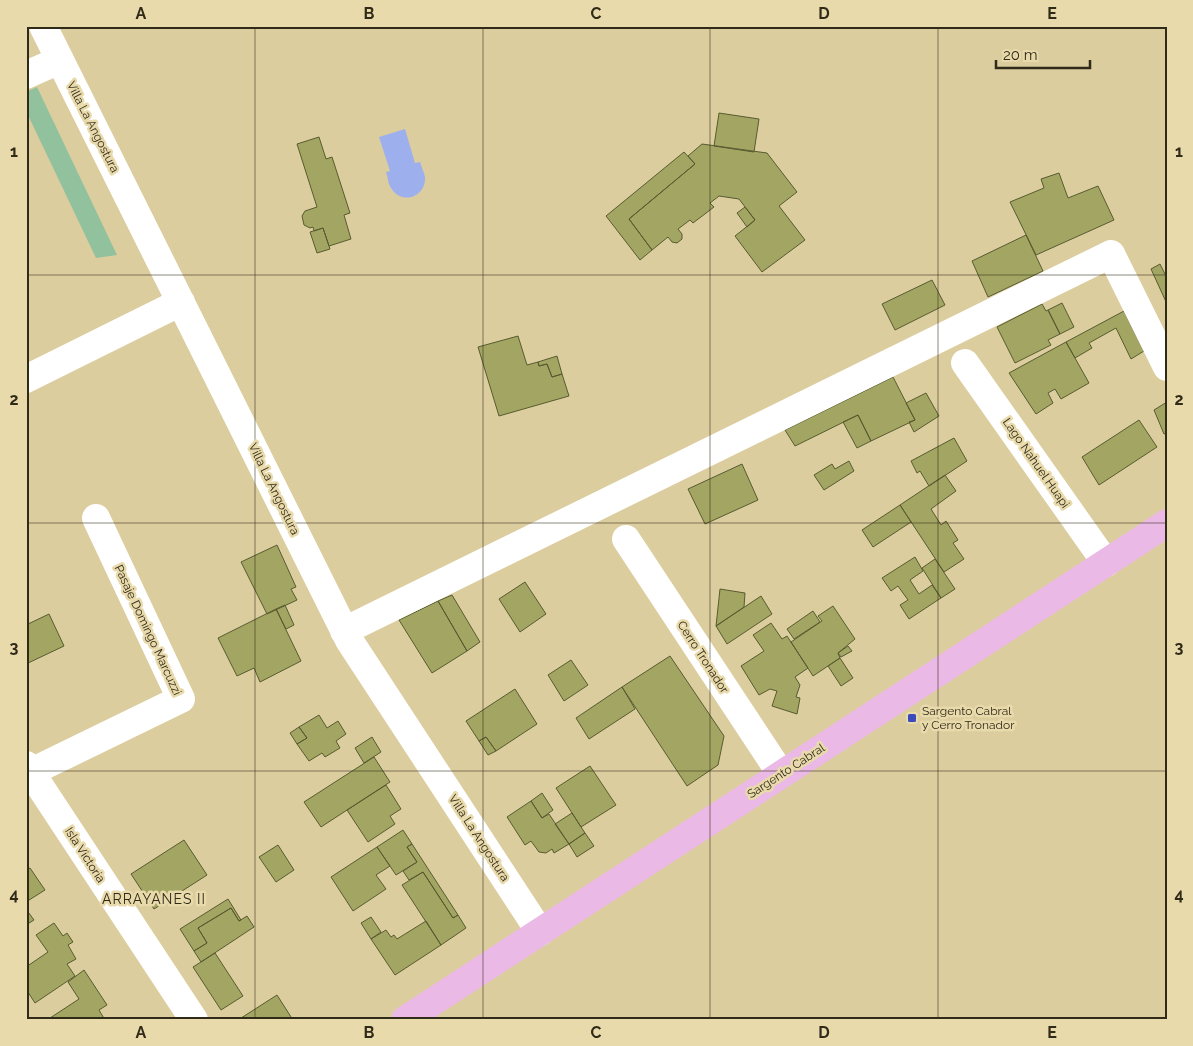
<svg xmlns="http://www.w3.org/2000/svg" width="1193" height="1046" viewBox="0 0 1193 1046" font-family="Raleway,sans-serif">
<rect width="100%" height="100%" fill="#dccd9f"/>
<path fill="#92c19d" d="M37,87L117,255L96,258L26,111V92Z"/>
<path fill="#9eafed" d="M405,129L415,163L420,162C421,166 424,172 425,177C426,198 401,205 391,188C388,184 388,177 386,172L390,171L379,137Z"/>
<path fill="#a2a662" stroke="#585b30" d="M719,113L759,119L754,152L714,146Z
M319,137L326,159L332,157L350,213L344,215L351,239L329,246L323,228L314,231L313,227L310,228L304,225L302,216L305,211L317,207L297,144Z
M702,144L767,153L797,192L779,206L805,240L762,272L735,236L755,220L739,199L719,196L710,203L714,207L693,223L690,220L678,229L682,234V239L677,243L672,242L668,237L652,250L629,219L695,164L688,156Z
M684,152L695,164L629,219L652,250L640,260L606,216Z
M1059,173L1068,198L1098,186L1114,220L1036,255L1010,202L1044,188L1041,179Z
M745,207L755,220L747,227L737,213Z
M323,228L330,249L317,253L310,232Z
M1026,235L1043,271L988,297L972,261Z
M1160,264L1167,278V304L1151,269Z
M932,280L945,305L895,330L882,304Z
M1062,303L1074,327L1060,334L1048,310Z
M1042,304L1046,311L1048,310L1060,334L1048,340L1051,345L1015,363L997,327Z
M1124,311L1144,351L1131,359L1116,328L1089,343L1092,348L1075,358L1066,342Z
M518,336L527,365L538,362L539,366L547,364L552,377L562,374L569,396L499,416L478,347Z
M1066,342L1089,383L1061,399L1055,389L1048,393L1053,403L1036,414L1009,373Z
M557,356L562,374L552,377L547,364L539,366L538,362Z
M893,377L915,420L871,441L858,415L795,446L785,430Z
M926,393L939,416L914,432L909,422L915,420L906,403Z
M1167,402V433L1164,434L1154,410Z
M858,415L871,441L857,448L843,422Z
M1139,420L1157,447L1099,485L1082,457Z
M954,438L967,461L929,486L920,471L917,473L911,461Z
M849,461L854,471L824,490L814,475L832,464L835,469Z
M742,464L758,500L705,524L688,489Z
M945,475L956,491L931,509L941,525L946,521L958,540L953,543L964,559L944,572L900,505Z
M900,505L911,522L873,547L862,530Z
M277,545L296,587L291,589L297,600L267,614L241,562Z
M915,557L923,571L910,580L919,594L932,585L941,598L909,619L900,605L908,600L898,586L891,591L882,578Z
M935,559L955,589L941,598L922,568Z
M525,582L546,614L520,632L499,599Z
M720,589L745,593L744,607L716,626Z
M452,595L480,642L467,651L438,601Z
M761,596L772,614L727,644L716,626Z
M438,601L467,651L432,673L399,620Z
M285,605L294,625L286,629L276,609Z
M833,606L855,639L838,653L840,658L813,676L791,642L822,621L818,616Z
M276,609L301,661L260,682L254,668L237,676L218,638Z
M813,611L820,622L794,639L787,629Z
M49,614L64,646L26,664V625Z
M771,623L782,639L787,636L808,668L795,677L800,685L796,697L800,698L797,714L772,706L777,691L770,689L759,695L741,666L764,651L753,635Z
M848,646L852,651L841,657L838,653Z
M670,656L724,736L718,765L687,786L622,687Z
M840,658L853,678L841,686L828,666Z
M571,660L588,685L564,701L548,675Z
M622,687L635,709L589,739L576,718Z
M515,689L537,724L496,751L486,737L479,741L466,721Z
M319,715L327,728L338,721L346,734L336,741L340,748L325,757L322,753L309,761L297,744L307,738L299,727Z
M299,727L307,738L297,744L290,733Z
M372,737L381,752L364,763L355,748Z
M486,737L496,751L488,755L479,741Z
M374,757L390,782L321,827L304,802Z
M590,766L616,805L581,827L556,788Z
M386,785L401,809L390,816L395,824L368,842L347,810Z
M542,793L553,810L542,818L531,801Z
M531,801L542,818L549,814L569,844L554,853L552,849L546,853L539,852L531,841L525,845L507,817Z
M572,813L585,833L569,844L555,824Z
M403,830L412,844L407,847L417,862L396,875L377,847Z
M585,833L594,846L577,857L569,844Z
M184,840L207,875L154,909L131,874Z
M412,844L458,915L453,918L423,872L409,880L403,871L417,862L407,847Z
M278,845L294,870L276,882L259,857Z
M377,847L390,866L376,875L386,889L353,911L331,877Z
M30,868L45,890L26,902V870Z
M423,872L453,918L458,915L466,928L441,945L402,885Z
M228,899L241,920L239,921L231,908L198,928L207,943L194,951L180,929Z
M231,908L239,921L247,916L254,927L201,962L194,951L207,943L198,928Z
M26,909L34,920L26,925Z
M371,917L381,932L371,939L361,923Z
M426,921L441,945L395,975L371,939L386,930L391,937L394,935L397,939Z
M54,923L63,936L67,933L73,942L68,945L76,959L67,964L75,976L35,1003L26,989V967L48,952L36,935Z
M215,953L243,996L221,1010L193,967Z
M84,970L107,1005L99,1010L105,1020H47L79,999L68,982Z
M277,995L293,1020H238Z"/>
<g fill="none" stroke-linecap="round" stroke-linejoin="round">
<path stroke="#fff" stroke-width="28" d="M43,26L349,640L540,932
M26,75L60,60
M965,363L1106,563
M26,379L181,302
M626,539L781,774
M344,631L1111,254L1167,367
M26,765L194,1020
M31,772L181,699L96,518"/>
<path stroke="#ebb9e5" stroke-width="28" d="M405,1020L1167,523"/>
</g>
<path fill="none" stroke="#302a18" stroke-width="1" stroke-opacity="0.55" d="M255,26V1020M483,26V1020M710,26V1020M938,26V1020M26,275H1167M26,523H1167M26,771H1167"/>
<rect fill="#3a4abd" stroke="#e9daab" stroke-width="2" x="907" y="713" width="10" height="10" rx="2.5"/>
<g text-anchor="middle" stroke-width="5" stroke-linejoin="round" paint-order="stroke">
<g font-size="12" fill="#302a18" stroke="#e9daab">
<text transform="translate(93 127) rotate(63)" y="4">Villa La Angostura</text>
<text transform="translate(1036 463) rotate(55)" y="4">Lago Nahuel Huapi</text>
<text transform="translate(274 489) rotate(64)" y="4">Villa La Angostura</text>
<text transform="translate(148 630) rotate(65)" y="4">Pasaje Domingo Marcuzzi</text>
<text transform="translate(703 657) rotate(57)" y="4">Cerro Tronador</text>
<text transform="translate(786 771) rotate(-33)" y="4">Sargento Cabral</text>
<text transform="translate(479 838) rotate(57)" y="4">Villa La Angostura</text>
<text transform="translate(85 855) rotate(57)" y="4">Isla Victoria</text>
</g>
<g font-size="12" fill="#302a18" stroke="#e9daab" text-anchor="start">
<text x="922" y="715">Sargento Cabral<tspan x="922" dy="14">y Cerro Tronador</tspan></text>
</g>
<g font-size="14" letter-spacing="1" fill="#302a18" stroke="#e9daab">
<text x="154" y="904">ARRAYANES II</text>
</g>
</g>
<rect width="1193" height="1046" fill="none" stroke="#e9daab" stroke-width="55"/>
<path d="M996 60v8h94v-8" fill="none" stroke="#302a18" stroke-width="2.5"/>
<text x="1003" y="60" font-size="15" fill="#302a18" stroke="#e9daab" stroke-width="4" paint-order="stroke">20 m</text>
<rect x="28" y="28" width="1138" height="990" fill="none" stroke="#302a18" stroke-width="2"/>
<g font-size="16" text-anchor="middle" font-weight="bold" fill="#302a18">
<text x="141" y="19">A</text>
<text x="369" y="19">B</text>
<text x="596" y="19">C</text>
<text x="824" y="19">D</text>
<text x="1052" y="19">E</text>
<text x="14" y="157">1</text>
<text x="1179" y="157">1</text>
<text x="14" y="405">2</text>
<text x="1179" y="405">2</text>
<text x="14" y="653">3</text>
<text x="1179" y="653">3</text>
<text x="14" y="900">4</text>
<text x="1179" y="900">4</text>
<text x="141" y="1038">A</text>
<text x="369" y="1038">B</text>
<text x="596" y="1038">C</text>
<text x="824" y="1038">D</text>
<text x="1052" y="1038">E</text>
</g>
</svg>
